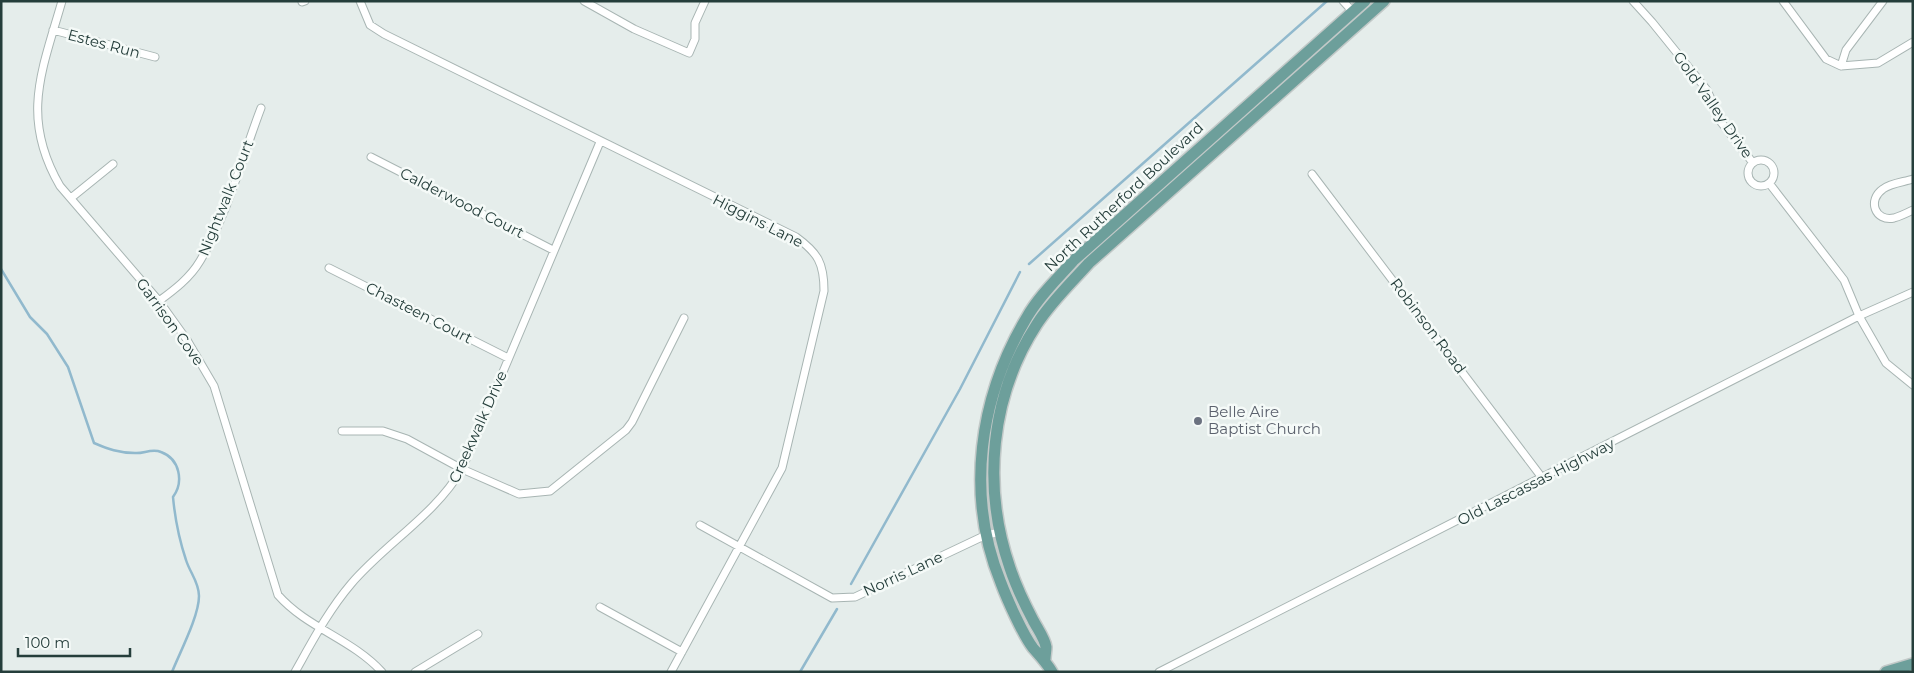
<svg xmlns="http://www.w3.org/2000/svg" width="1914" height="673" viewBox="0 0 1914 673" font-family="Montserrat,sans-serif">
<rect width="100%" height="100%" fill="#e5edeb"/>
<g fill="none" stroke-linecap="round" stroke-linejoin="round">
<path stroke="#91b9cd" stroke-width="2.5" d="M1029,264L1327,1
M1,269L30,317L47,334L68,367L94,443C108,449 119,453 135,453C143,454 152,448 161,452C180,459 184,482 173,497C175,519 179,539 186,560C190,573 199,582 199,596C199,616 180,652 172,672
M851,584L960,389L1020,272
M800,672L837,609"/>
<defs>
<path id="street" d="M62,1C42,71 20,117 60,186L159,301L187,340L214,386L278,595C307,628 352,639 382,672
M360,1L370,25L384,34L796,237C818,253 824,263 824,291L782,468L671,672
M584,1L634,29L689,53L695,39V23L705,1
M1343,1L1353,12
M1633,1L1652,22L1707,90L1721,122L1753,163
M1783,1L1826,59L1841,66
M1883,1L1846,50L1841,66L1878,63L1913,42
M302,2L305,1
M53,30L155,57
M371,157L553,250
M1748 173a13 13 0 1 1 26 0a13 13 0 1 1-26 0Z
M1312,174L1543,479
M1913,179C1904,182 1891,183 1883,189C1867,200 1875,222 1894,218C1901,216 1907,213 1913,210
M1769,183L1844,280L1859,316L1886,363L1913,385
M71,198L113,164
M329,268L508,358
M159,301C174,290 190,278 200,261C227,216 242,158 261,108
M342,431H383L407,439L462,469L519,494L550,491L626,430L632,422L684,318
M700,525L832,598L855,597L986,535L1001,532
M600,607L682,652
M295,672C312,642 328,611 351,584C386,543 434,516 462,469L600,142
M415,672L478,634
M1159,672L1859,316L1913,292"/>
<path id="primary" d="M1045,659C1045,655 1046,651 1046,647C1045,639 1037,628 1033,620C1024,603 1016,586 1010,568C982,487 990,396 1037,324C1051,302 1071,283 1089,263L1384,1
M1052,672C1046,662 1040,656 1033,648C1023,635 1007,599 1001,583C965,495 979,397 1027,317C1039,296 1057,279 1073,261L1365,1
M1886,672L1913,664"/>
</defs>
<use href="#street" stroke="#a8b5b3" stroke-width="9"/>
<use href="#primary" stroke="#c2c9c8" stroke-width="14"/>
<use href="#street" stroke="#fff" stroke-width="7"/>
<use href="#primary" stroke="#6d9f9b" stroke-width="11"/>
</g>
<circle fill="#6b7280" stroke="#f5faf8" stroke-width="2" cx="1198" cy="421" r="5"/>
<g text-anchor="middle" stroke-width="5" stroke-linejoin="round" paint-order="stroke">
<g font-size="15" fill="#253e3b" stroke="#f5faf8">
<text transform="translate(104 44) rotate(15)" y="5">Estes Run</text>
<text transform="translate(1713 105) rotate(55)" y="5">Gold Valley Drive</text>
<text transform="translate(1124 197) rotate(-43)" y="5">North Rutherford Boulevard</text>
<text transform="translate(226 198) rotate(-68)" y="5">Nightwalk Court</text>
<text transform="translate(462 203) rotate(27)" y="5">Calderwood Court</text>
<text transform="translate(758 221) rotate(27)" y="5">Higgins Lane</text>
<text transform="translate(419 313) rotate(27)" y="5">Chasteen Court</text>
<text transform="translate(170 322) rotate(54)" y="5">Garrison Cove</text>
<text transform="translate(1428 326) rotate(53)" y="5">Robinson Road</text>
<text transform="translate(478 427) rotate(-66)" y="5">Creekwalk Drive</text>
<text transform="translate(1536 482) rotate(-27)" y="5">Old Lascassas Highway</text>
<text transform="translate(903 574) rotate(-25)" y="5">Norris Lane</text>
</g>
<g font-size="15" fill="#5b616d" stroke="#f5faf8" text-anchor="start">
<text x="1208" y="417">Belle Aire<tspan x="1208" dy="17">Baptist Church</tspan></text>
</g>
</g>
<rect width="1914" height="673" fill="none" stroke="#253e3b" stroke-width="5"/>
<path d="M18 648v8h112v-8" fill="none" stroke="#253e3b" stroke-width="2.5"/>
<text x="25" y="648" font-size="15" fill="#253e3b" stroke="#f5faf8" stroke-width="4" paint-order="stroke">100 m</text>
</svg>
